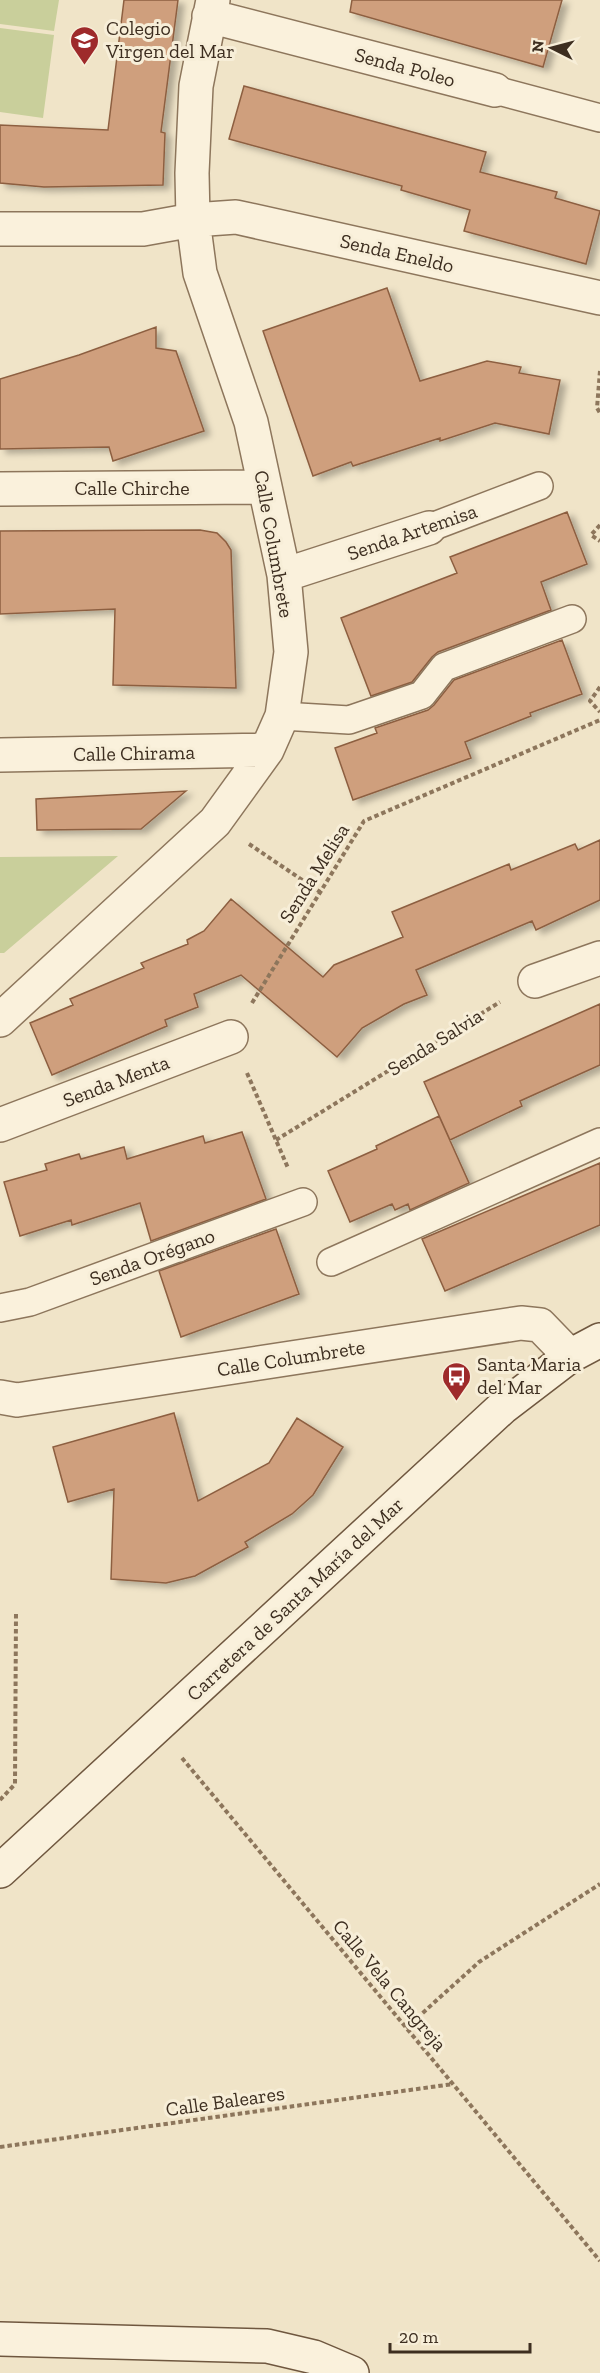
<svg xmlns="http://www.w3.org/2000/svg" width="600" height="2373" viewBox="0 0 600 2373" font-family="'Zilla Slab',serif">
<defs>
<filter id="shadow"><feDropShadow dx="6" dy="4" stdDeviation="3" flood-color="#0004"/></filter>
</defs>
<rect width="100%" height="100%" fill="#f0e4c8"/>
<path fill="#c9cf9b" d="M0,0H59L54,31L0,24Z
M0,28L54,35L43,118L0,112Z
M118,856L4,953H0V857Z"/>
<path fill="#cf9f7d" stroke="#8d5f41" stroke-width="1.5" filter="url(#shadow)" d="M124,0H178L161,132L165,133L163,185L44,187L0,183V125L108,130Z
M352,0H562L543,67L350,12Z
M244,86L486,152L480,172L557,192L555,198L600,211L586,264L464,231L470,210L401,190L402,186L229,139Z
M387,288L420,381L487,361L521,367L519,373L560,380L549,434L495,423L440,441V438L353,466L351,462L313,476L263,331Z
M156,327V348L176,351L204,431L113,461L109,447L0,449V379L79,355Z
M567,512L587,564L541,582L551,610L438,652L432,657L412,682L371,696L341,618L457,573L450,557Z
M200,530L217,533L226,542L231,550L236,688L113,685L115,609L0,614V531Z
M562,640L582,694L530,713L531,716L465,742L471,758L353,800L335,748L377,733L375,728L428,710L434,705L454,680Z
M186,791L141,829L37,830L36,799Z
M600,840V900L536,930L532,921L416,970L427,995L404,1004L362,1028L337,1057L241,975L194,994L198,1007L165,1020L167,1026L52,1075L30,1023L73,1005L70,999L144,968L141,963L188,944L187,940L204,931L231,899L323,977L334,965L403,937L392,912L509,864L511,870L575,844L578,850Z
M600,1004V1065L520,1101L522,1106L450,1140L424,1082Z
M439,1116L469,1183L410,1210L408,1204L395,1210L392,1204L350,1222L328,1171L377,1149L376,1146Z
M242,1132L266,1199L151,1241L140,1203L72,1225L71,1220L20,1236L4,1182L47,1170L45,1164L79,1154L81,1159L124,1147L127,1159L203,1136L205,1143Z
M600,1163V1225L445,1291L422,1239Z
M276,1229L299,1294L181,1337L159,1271Z
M174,1413L198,1501L269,1463L297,1418L343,1447L313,1495L292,1514L245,1542L248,1547L195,1576L166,1583L111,1579L114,1489L68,1502L53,1447Z"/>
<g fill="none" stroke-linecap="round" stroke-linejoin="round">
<defs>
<path id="pedestrian" d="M495,90L600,118
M429,528L539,486
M282,716L349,720L422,695L444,667L572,619
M331,1262L600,1142
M0,1308L30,1302L303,1202"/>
<path id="minor" d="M209,16L495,90
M0,229H143L193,220L236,217L600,298
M0,489L265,487
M284,575L429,528
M0,755L267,750
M535,981L600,958
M0,1020L215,822L267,750L282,716L291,652L284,575L251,422L200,273L193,220L192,173L196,86L213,0
M0,1125L231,1037
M0,1397L17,1400L521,1323L540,1325L570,1356"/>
<path id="secondary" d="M0,1871L502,1408L570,1356L600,1340
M0,2339L267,2346L314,2357L352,2373"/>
</defs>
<use href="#pedestrian" stroke="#8d765c" stroke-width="30"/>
<use href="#minor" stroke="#8d765c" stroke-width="36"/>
<use href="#secondary" stroke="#6f573f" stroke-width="36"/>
<path stroke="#8d765c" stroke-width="4" stroke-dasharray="4.5 3" stroke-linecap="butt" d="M600,371L597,408L600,413
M600,525L591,535L600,541
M600,687L590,701L600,712
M249,844L320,892
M252,1003L364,821L600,720
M247,1073L288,1168
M276,1140L500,1002
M182,1758L600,2261
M0,1800L15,1784L16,1612
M406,2028L479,1962L600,1884
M0,2147L453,2084"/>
<use href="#pedestrian" stroke="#faf1dc" stroke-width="27"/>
<use href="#minor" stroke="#faf1dc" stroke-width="33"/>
<use href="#secondary" stroke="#faf1dc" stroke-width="33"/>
</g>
<defs>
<symbol id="school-pin" viewBox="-11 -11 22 30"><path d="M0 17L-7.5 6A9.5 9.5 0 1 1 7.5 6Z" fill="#9e2a2b" stroke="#f7eed8"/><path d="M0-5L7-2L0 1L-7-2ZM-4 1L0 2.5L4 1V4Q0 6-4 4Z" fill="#fff"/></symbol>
<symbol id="bus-pin" viewBox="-11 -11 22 30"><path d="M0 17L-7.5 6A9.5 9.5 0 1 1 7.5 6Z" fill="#9e2a2b" stroke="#f7eed8"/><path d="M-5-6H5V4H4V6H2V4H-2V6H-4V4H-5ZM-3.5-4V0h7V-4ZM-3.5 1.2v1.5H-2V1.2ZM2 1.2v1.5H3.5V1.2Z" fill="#fff"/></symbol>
</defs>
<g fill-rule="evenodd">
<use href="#school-pin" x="68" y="24" width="33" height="45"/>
<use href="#bus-pin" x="440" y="1360" width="33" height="45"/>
</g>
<g text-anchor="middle" stroke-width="6" stroke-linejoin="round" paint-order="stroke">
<g font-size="20" fill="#3d2e20" stroke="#f7eed8" text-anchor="start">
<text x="106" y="35">Colegio<tspan x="106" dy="23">Virgen del Mar</tspan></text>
<text x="477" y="1371">Santa Maria<tspan x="477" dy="23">del Mar</tspan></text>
</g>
<g font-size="20" fill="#3d2e20" stroke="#f7eed8">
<text transform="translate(405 67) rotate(15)" y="7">Senda Poleo</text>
<text transform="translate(397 253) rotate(13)" y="7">Senda Eneldo</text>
<text x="132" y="495">Calle Chirche</text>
<text transform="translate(412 532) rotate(-19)" y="7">Senda Artemisa</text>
<text transform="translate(274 544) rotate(80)" y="7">Calle Columbrete</text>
<text transform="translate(134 753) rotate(-1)" y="7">Calle Chirama</text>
<text transform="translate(314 873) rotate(-58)" y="7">Senda Melisa</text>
<text transform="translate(435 1042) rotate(-32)" y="7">Senda Salvia</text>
<text transform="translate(116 1081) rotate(-21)" y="7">Senda Menta</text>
<text transform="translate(152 1257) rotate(-20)" y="7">Senda Orégano</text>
<text transform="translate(291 1358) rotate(-9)" y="7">Calle Columbrete</text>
<text transform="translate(295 1599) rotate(-43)" y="7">Carretera de Santa María del Mar</text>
<text transform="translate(390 1985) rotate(50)" y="7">Calle Vela Cangreja</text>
<text transform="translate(225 2101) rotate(-8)" y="7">Calle Baleares</text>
</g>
</g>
<g transform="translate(552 48) rotate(276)" stroke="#f7eed8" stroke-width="4.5" paint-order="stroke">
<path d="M0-4.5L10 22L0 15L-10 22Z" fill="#3d2e20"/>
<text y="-9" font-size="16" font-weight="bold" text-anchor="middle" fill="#3d2e20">N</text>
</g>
<path d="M390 2343v9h140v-9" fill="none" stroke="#3d2e20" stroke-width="3"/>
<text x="399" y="2343" font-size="18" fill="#3d2e20" stroke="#f7eed8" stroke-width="4.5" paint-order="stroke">20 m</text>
</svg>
